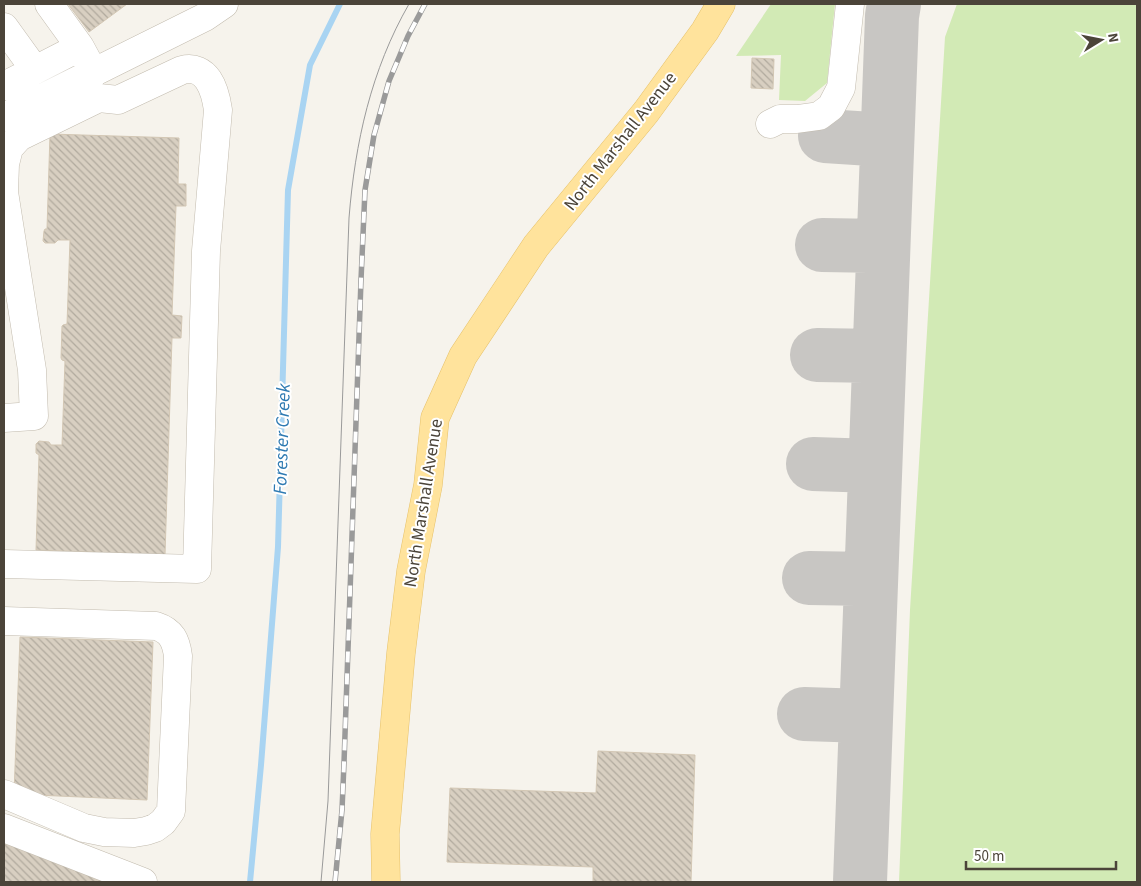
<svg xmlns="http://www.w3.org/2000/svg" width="1141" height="886" viewBox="0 0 1141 886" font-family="'Source Sans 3',sans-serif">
<defs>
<pattern id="building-back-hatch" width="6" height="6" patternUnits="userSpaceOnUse" patternTransform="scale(1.25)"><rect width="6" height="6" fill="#d8cfc1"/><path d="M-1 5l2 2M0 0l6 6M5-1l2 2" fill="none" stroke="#b1aa9e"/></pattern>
</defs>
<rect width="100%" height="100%" fill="#f6f3ec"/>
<path fill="#d2eab5" d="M771,4H835L827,83L805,101L779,100L781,55L736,56Z
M957,4H1137V882H899L910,610L945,37Z"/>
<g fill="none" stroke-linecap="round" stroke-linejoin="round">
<path stroke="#a9d4f2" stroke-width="6" d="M250,882L261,765L278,547L288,190L310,65L340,4"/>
<path stroke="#c8c6c3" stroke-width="54" d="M825,136L887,140
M822,245L883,246
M817,355L879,356
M813,464L875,466
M809,578L871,579
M804,714L866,716
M860,882L892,16L894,4"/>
</g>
<path fill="url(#building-back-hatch)" stroke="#d3c7b4" d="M68,4H127L89,32Z
M752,58L774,59L773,89L751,88Z
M50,134L179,138L178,184H186V206H176L172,315L182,316L181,338H172L165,555L36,550L39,455L36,453V444L39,441L49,442L51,445H62L65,361L62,360L61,358L62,326L63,325L67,324L70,240H58L55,243H45L43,241L44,231L45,229H47Z
M20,637L153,642L147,800L14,794Z
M598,751L695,755L691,882H593V867L447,862L450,788L596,793Z
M4,841L106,882H4Z"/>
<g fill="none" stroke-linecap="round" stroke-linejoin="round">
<defs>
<path id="minor" d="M49,4L80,47
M4,27L35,70
M4,86L80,47L94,73
M4,117L205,17L224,4
M770,124L780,119H797L819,116L831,107L841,88L850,4
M4,192L5,164L9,148L19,137L99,98L118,100L182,70C207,64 215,89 218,110L206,251L197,569L4,564
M4,418L34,416L32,370L4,192
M4,621L156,626C172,631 176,641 178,656L171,811L163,822L155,828L146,831L134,833L104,832L84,828L4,794
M4,828L143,882"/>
<path id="major" d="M386,882L385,834L401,653L411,571L428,485L435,418L463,356L536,246L646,112L705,31L721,4"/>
</defs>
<use href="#minor" stroke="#c2bbae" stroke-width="29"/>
<use href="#major" stroke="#e6c16a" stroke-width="29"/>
<use href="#minor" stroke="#fff" stroke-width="28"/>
<use href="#major" stroke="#ffe39c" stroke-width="28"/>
<path stroke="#9a9a9a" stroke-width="1" d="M321,882L328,801L349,218C355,143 371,70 409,4"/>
<defs>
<path id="rail" d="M335,882L342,810L344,763L361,280L365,190L374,135L389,81L408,36L425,4"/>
</defs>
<use href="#rail" stroke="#9a9a9a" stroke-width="5.5"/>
<use href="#rail" stroke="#fff" stroke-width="4" stroke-dasharray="11" stroke-linecap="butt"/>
</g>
<g text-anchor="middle" stroke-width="4" stroke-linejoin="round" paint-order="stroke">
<g font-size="18" fill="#4b4439" stroke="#fff">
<text transform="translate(620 141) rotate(-52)" y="6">North Marshall Avenue</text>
<text transform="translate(423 503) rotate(-81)" y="6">North Marshall Avenue</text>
</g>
<g font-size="19" font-style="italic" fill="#2e7ab2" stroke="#fff">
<text transform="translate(281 439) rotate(-88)" y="7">Forester Creek</text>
</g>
</g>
<rect width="1141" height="886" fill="none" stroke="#4b4439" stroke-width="10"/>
<g transform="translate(1101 40) rotate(80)" stroke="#ffffff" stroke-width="4" paint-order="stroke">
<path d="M0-4L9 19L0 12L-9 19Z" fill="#4b4439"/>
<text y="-8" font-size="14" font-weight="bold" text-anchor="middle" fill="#4b4439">N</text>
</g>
<path d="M966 861v8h150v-8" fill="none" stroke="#4b4439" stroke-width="2.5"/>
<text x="974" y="861" font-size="15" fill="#4b4439" stroke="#ffffff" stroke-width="4" paint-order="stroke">50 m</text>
</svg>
